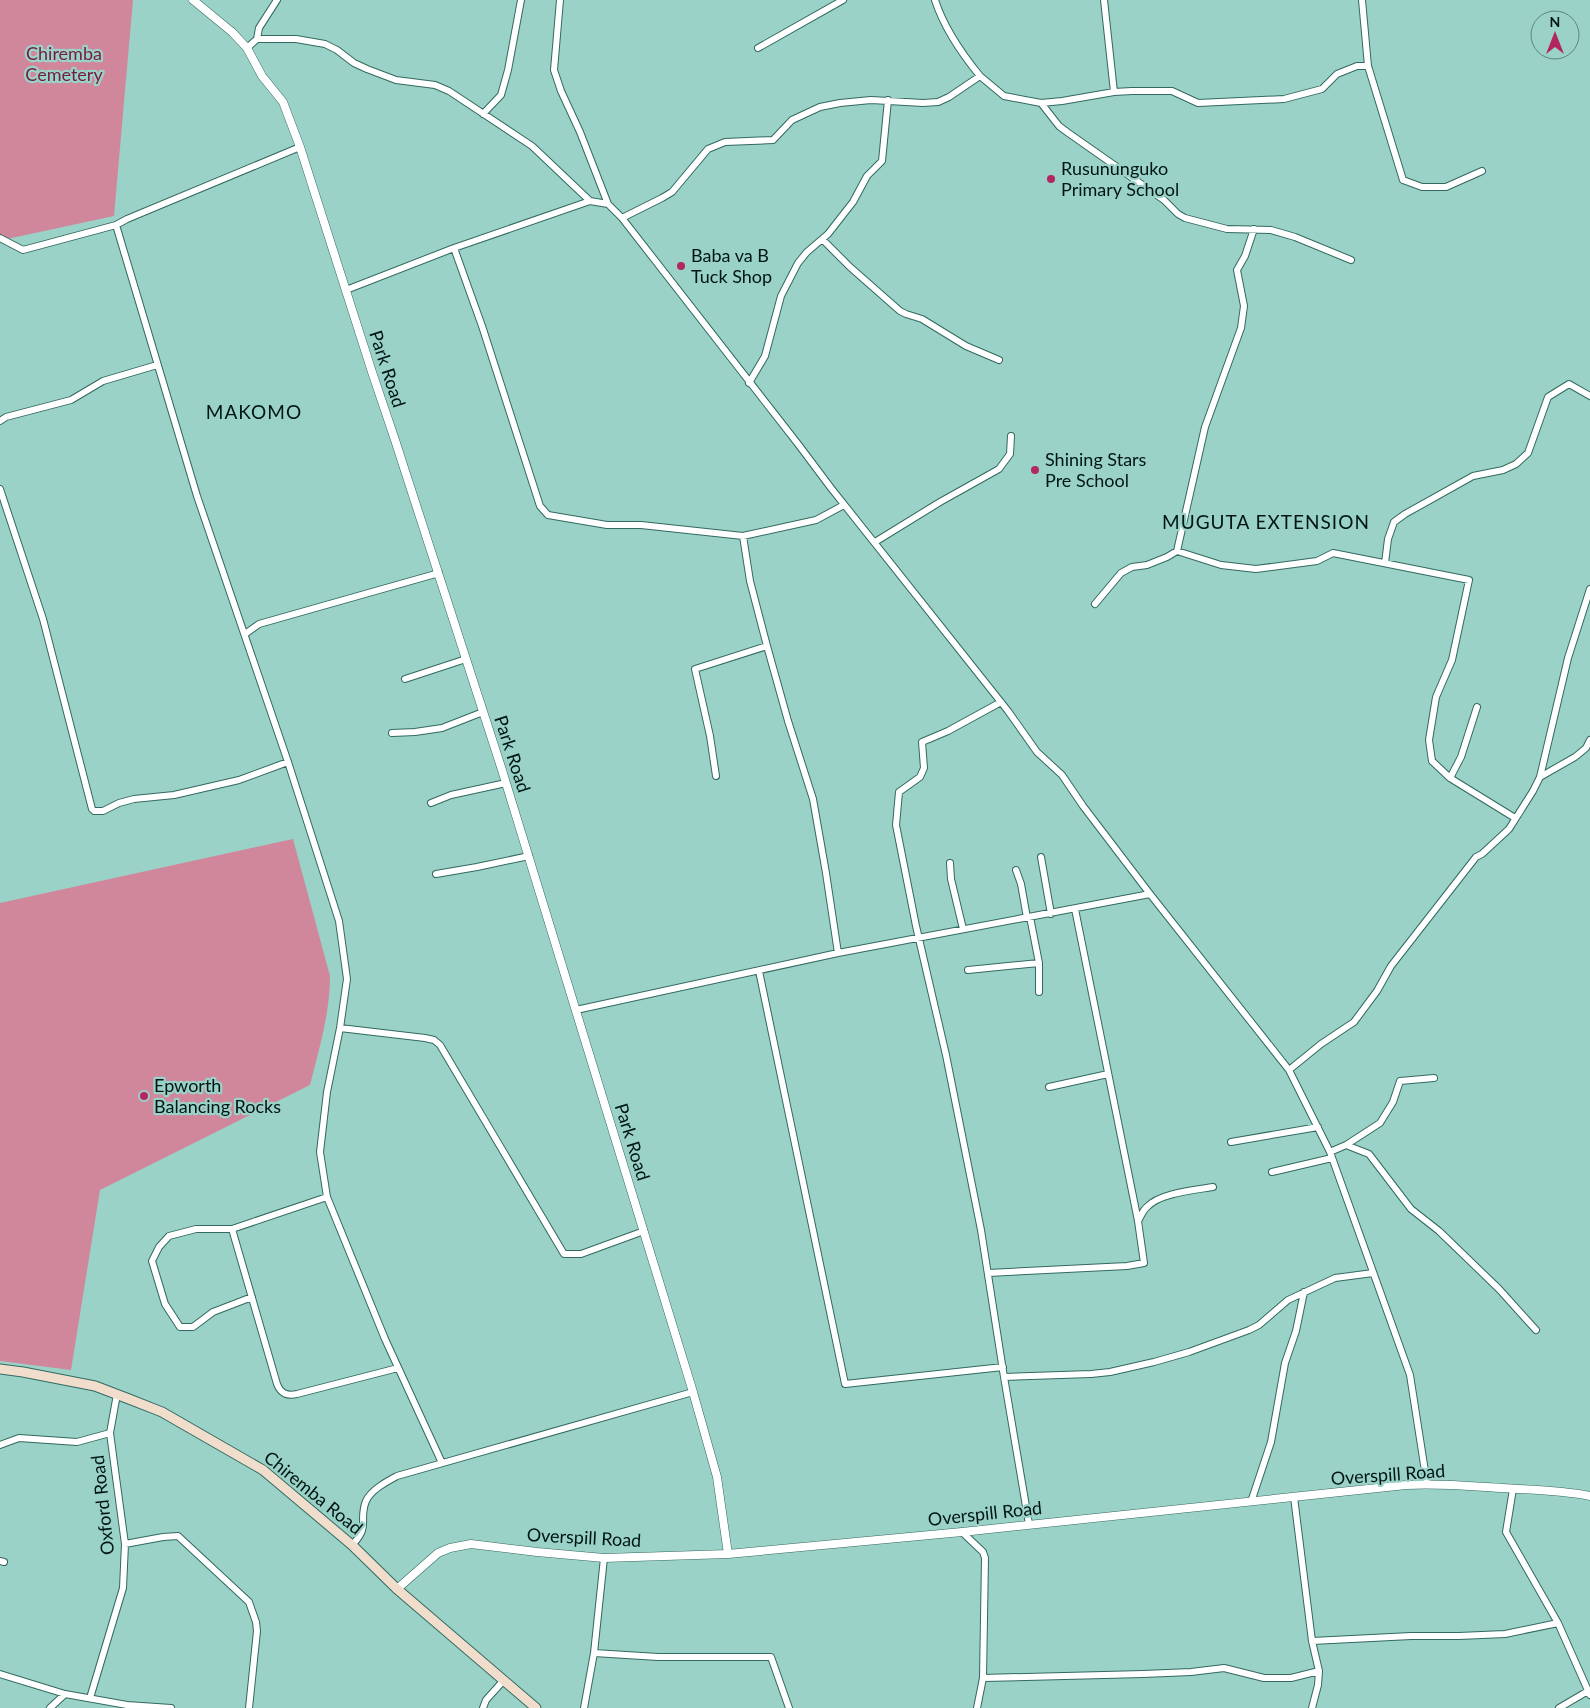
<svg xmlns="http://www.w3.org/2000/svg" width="1590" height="1708" viewBox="0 0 1590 1708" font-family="Lato,sans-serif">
<rect width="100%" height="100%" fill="#9ad2c8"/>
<path fill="#d1879b" d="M0,0H133L114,216L7,239L0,234Z
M293,839L330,976C330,1014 319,1049 310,1085L100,1190L71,1370L0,1361V903Z"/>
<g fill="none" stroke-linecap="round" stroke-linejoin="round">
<defs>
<path id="minor" d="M560,0L554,70L561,91L580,132L608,204
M935,0C944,28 962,54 980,76
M1104,0L1114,92
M1362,0L1368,66L1403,180L1422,187H1446L1482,171
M257,39H296L325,44L337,50L354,63L367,69L396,80L435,85L449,91L532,146L590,201
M247,48L257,39L259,28L277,0
M758,48L843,0
M1041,103L1059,126L1067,132L1164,200L1178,214L1185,218L1227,229L1271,230L1295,237L1351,260
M483,114L501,95L508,70L521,0
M622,218L662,198L672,192L708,149L725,142L773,140L792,120L820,107L840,103L871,100L923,103L938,102L949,97L980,76L1004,96L1041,103L1062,101L1114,92L1132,91H1172L1198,103L1284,99L1322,89L1337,74L1357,66H1368
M116,225L197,496L288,762L339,921L347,979L340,1028L327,1092L320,1152L327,1197L385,1339L442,1463
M0,238L23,250L116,225L127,219L300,147
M823,240L850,267L900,311L906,314L922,319L966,346L999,360
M454,248L482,326L540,506L548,515L607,525H641L743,536L816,520L844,505
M346,290L454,248L590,201L608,204L622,218L798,444L831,488L1008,711L1037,752L1062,775L1083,806L1150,894L1289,1070L1330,1152L1410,1375L1427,1484
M749,383L765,356L781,296L798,263L807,252L828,234L853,202L867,176L882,161L888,100
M0,421L6,417L71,400L103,381L157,365
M0,489L43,619L92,809L94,811H103L119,803L134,799L174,795L239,780L288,762
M743,536L750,581L767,646L788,721L813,799L826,873L838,953
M875,542L940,502L999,469L1010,454L1011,436
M1177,551L1221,565L1256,569L1317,561L1333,553L1469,580L1452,660L1436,697L1429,740L1432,761L1450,778L1515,818
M1385,563L1388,539L1394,522L1405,514L1473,476L1503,470L1516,464L1528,453L1548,397L1569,384L1590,396
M1095,604L1121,573L1132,567L1147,565L1167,557L1177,551L1205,427L1241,328L1244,306L1237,270L1245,256L1254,229
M245,634L259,624L439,573
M405,679L466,659
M1001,702L948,731L922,742L924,768L920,777L899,792L896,825L916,926L946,1055L981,1230L1004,1377L1029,1524
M392,733L415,732L442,728L483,712
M716,776L710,736L695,669L767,646
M1540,777L1568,658L1590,589
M1450,778L1461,757L1477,707
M431,803L451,795L506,783
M1041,857L1051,914
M950,863L951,879L963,929
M1016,870L1021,884L1027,918
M436,874L477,867L529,856
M1030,917L1039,963V992
M968,970L1039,963
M759,971L845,1384L1003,1367
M576,1010L838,953L1150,894
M340,1028L425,1038L434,1040L440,1045L564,1254H581L644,1231
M1289,1070L1321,1044L1354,1022L1377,991L1391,966L1476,857L1482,854L1509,829L1533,791L1540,777L1575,757L1586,748L1590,740
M1049,1087L1108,1074
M1231,1142L1318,1127
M1346,1145L1380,1123L1393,1102L1400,1081L1434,1078
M1330,1152L1346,1145L1369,1154L1411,1209L1439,1231L1499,1289L1536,1330
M1272,1172L1332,1158
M1138,1221C1141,1216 1143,1210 1147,1207C1159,1193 1195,1190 1213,1187
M232,1229L277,1384C281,1394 287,1396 297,1394L398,1368
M988,1273L1127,1266L1144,1263L1138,1221L1075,909
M252,1297L213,1312L193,1327H180L165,1304L152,1261L159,1247L169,1236L196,1229H232L327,1197
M1004,1377L1091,1374L1110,1372L1154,1362L1189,1352L1249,1330L1259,1325L1288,1300L1335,1278L1373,1273
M0,1445L19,1438L77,1442L110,1433
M1513,1489L1506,1532L1558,1623L1590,1695
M1294,1497L1312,1641L1319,1671L1318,1685L1312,1708
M1251,1502L1271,1442L1285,1363L1296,1331L1304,1292
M962,1532L983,1552L985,1558L983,1678L977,1708
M125,1544L163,1537L178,1536L249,1602L256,1622L257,1631L249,1708
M352,1545C371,1526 358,1521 366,1501C371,1490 386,1482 397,1476L693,1392
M0,1561L4,1562
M1312,1641L1411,1636H1459L1505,1634L1558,1623
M594,1653L658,1657H771L789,1708
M0,1674L65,1694
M983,1678L1143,1674L1191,1672L1224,1668L1264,1678H1291L1319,1671
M90,1698L123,1588L125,1544L110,1433L117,1394
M50,1708L65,1694L127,1705L171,1708
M483,1708L486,1700L504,1680
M584,1708L594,1653L604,1558
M1559,1708L1588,1691"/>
<path id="tertiary" d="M193,0L232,32L247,48L262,76L283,102L300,147L372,372L395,440L502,770L693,1392L717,1477L728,1554
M397,1589L438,1553L450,1548L471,1544L537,1552L604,1558L728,1554L962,1532L1406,1485C1438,1483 1470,1486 1502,1488C1531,1490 1561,1490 1590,1496"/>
<path id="secondary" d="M0,1369L23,1372L95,1386L129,1399L162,1412L263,1470L352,1545L397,1589L536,1708"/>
</defs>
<use href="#minor" stroke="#326960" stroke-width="8"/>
<use href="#tertiary" stroke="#326960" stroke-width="9"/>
<use href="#secondary" stroke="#326960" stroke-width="11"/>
<use href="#minor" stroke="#fff" stroke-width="6"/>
<use href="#tertiary" stroke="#fff" stroke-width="8"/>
<use href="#secondary" stroke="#f1ddcc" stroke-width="9"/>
</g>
<g fill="#b3265f" stroke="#9ad2c8" stroke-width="2">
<circle cx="1051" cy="179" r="5"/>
<circle cx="681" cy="266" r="5"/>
<circle cx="1035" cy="470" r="5"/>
<circle cx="144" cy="1096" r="5"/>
</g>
<g text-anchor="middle" stroke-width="4.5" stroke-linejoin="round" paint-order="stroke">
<g font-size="18" fill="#761a3e" stroke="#9ad2c8">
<text x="64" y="60">Chiremba<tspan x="64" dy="21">Cemetery</tspan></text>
</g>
<g font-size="18" fill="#011613" stroke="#9ad2c8" text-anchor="start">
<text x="1061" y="175">Rusununguko<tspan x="1061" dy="21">Primary School</tspan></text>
<text x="691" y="262">Baba va B<tspan x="691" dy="21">Tuck Shop</tspan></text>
<text x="1045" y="466">Shining Stars<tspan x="1045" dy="21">Pre School</tspan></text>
<text x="154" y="1092">Epworth<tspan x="154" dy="21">Balancing Rocks</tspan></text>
</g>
<g font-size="18" fill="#011613" stroke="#9ad2c8">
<text transform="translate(387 369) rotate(72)" y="6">Park Road</text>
<text transform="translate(512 754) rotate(72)" y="6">Park Road</text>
<text transform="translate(632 1142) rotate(73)" y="6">Park Road</text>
<text transform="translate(1388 1475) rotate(-4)" y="6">Overspill Road</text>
<text transform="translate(313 1493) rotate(39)" y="6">Chiremba Road</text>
<text transform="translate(103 1505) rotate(-96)" y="6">Oxford Road</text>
<text transform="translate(985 1514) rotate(-6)" y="6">Overspill Road</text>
<text transform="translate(584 1538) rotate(3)" y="6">Overspill Road</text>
</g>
<g font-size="19" letter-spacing="1" fill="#011613" stroke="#9ad2c8">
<text x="254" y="419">MAKOMO</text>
<text x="1266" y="529">MUGUTA EXTENSION</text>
</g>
</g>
<g transform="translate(1555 35)"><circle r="24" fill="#9ad2c8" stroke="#5d8780"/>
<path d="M0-4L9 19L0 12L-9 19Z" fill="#b3265f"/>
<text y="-8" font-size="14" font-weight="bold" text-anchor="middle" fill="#011613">N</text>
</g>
</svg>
